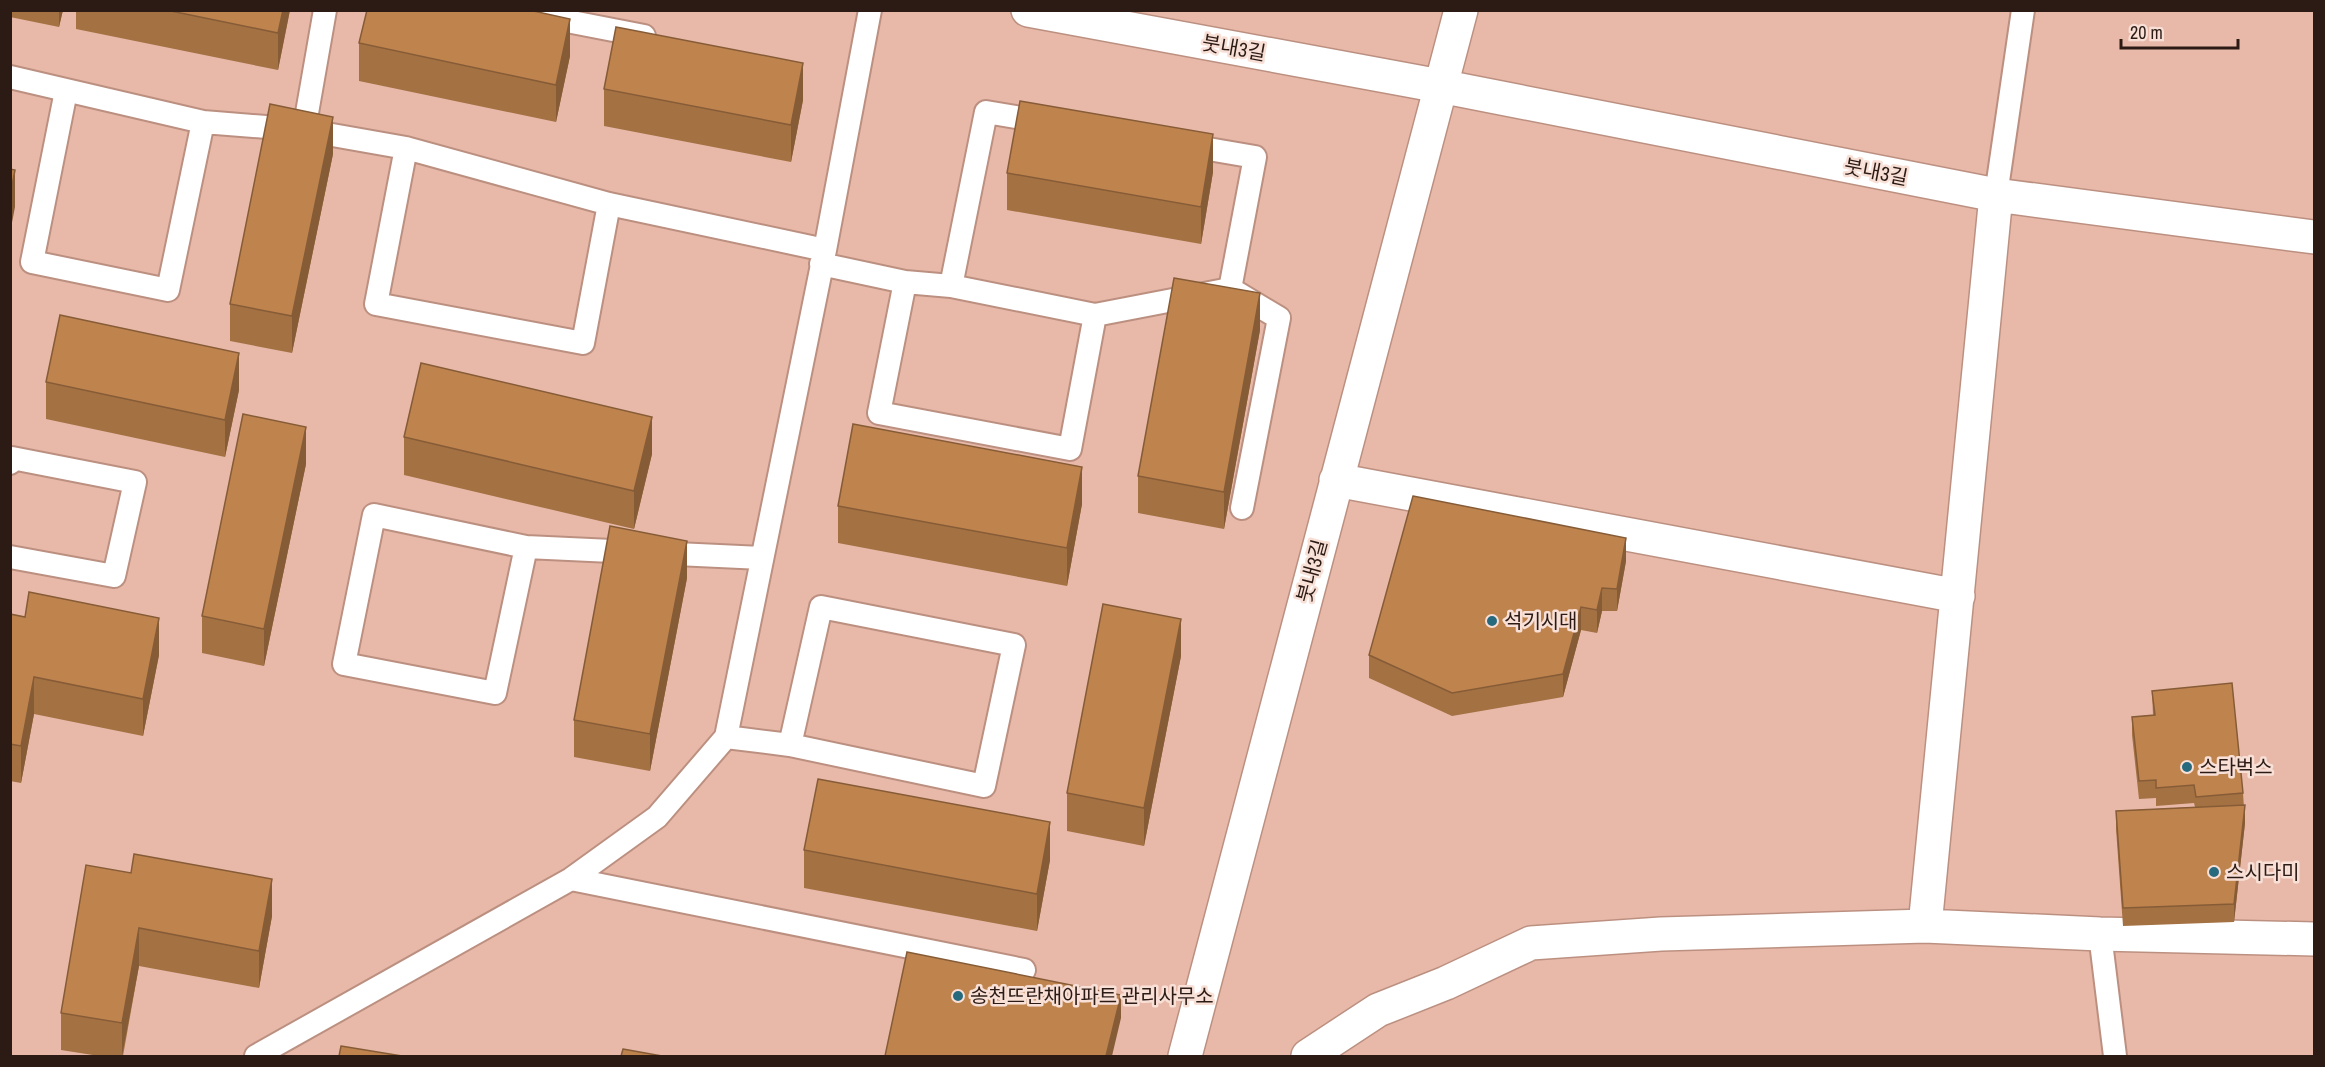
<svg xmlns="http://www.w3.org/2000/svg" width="2325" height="1067" viewBox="0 0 2325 1067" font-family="'Archivo Narrow','Noto Sans KR',sans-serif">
<rect width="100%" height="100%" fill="#e8b9a9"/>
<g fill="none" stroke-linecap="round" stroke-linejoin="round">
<defs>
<path id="service" d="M510,10L644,36
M10,77L203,122L304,130L406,148L609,204L825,250
M66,91L32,262L168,290L203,122
M304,130L325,10
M406,148L376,304L583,343L609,204
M1996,195L2023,10
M821,264L905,282L951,286L1095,315L1070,449L879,413L905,282
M951,286L986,112L1045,122
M1234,291L1279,318L1242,508
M1095,315L1230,289L1255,157L1185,145
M10,463L12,458L135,482L114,576L10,557
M526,547L495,693L344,664L374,515L526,547L762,558
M726,737L790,745L984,786L1014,645L821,607L790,745
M571,879L1024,970
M2100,934L2115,1056
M256,1056L571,879L657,817L726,737L825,250L870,10"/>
<path id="minor" d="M1028,10L1440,86L1996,195L2314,237
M1336,480L1958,596
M1925,926L1996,195
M1185,1056L1461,10
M1308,1056L1378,1010L1446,983L1531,943L1661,934L1925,926L2100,934L2314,939"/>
</defs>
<use href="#service" stroke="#bc9081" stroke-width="26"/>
<use href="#minor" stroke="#bc9081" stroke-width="36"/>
<use href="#service" stroke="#fff" stroke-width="22"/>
<use href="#minor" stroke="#fff" stroke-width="33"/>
</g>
<path fill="#a47143" d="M10,10H63L59,27L10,17Z
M76,10H290L278,70L76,29Z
M359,43L570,56L556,122L359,81Z
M604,89L803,100L791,162L604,126Z
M333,154L292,353L230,341V304Z
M1213,172L1201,244L1007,210V173Z
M1260,330L1224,529L1138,513V476Z
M46,382L239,390L225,457L46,419Z
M404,437L652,454L634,529L404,475Z
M306,464L264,666L202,653V616Z
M1082,504L1067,586L838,543V506Z
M1626,561L1617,611H1602L1597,633L1581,630L1563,697L1452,716L1369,678V655Z
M687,578L650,771L574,757V720Z
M10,614L159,655L143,736L34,714L21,783L10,781Z
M1181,656L1144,846L1067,831V793Z
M2152,691L2243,793L2245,823L2234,922L2123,926L2116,829V811L2195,807L2194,803L2156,806V798L2139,799L2132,735V717L2153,715Z
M804,850L1050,860L1037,931L804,888Z
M86,865L272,916L259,988L139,966L123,1056H99L61,1050V1013Z"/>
<path fill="#865c37" d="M59,10H63L59,27Z
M283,10H290L278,70V33Z
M570,19V56L556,122V85Z
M803,63V100L791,162V125Z
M333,117V154L292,353V316Z
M1213,134V172L1201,244V207Z
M15,170V207L10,233V196Z
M1260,293V330L1224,529V492Z
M239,353V390L225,457V420Z
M652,417V454L634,529V491Z
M306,427V464L264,666V629Z
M1082,467V504L1067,586V548Z
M1626,538V561L1617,611V589Z
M687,541V578L650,771V734Z
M1602,588V611L1597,633V610Z
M1581,607V630L1563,697V674Z
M159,618V655L143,736V699Z
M1181,619V656L1144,846V808Z
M34,677V714L21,783V746Z
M2245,805V823L2234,922V904Z
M1050,822V860L1037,931V894Z
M272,879V916L259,988V951Z
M139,928V966L122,1056V1023Z
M1121,995V1018L1112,1056H1106Z"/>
<path fill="#bf834e" stroke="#865c37" stroke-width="1.5" d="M166,10H283L278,33Z
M367,10H529L570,19L556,85L359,43Z
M616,27L803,63L791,125L604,89Z
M1020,101L1213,134L1201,207L1007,173Z
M270,104L333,117L292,316L230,304Z
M10,169L15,170L10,196Z
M1174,278L1260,293L1224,492L1138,476Z
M60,315L239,353L225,420L46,382Z
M421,363L652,417L634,491L404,437Z
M243,414L306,427L264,629L202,616Z
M853,424L1082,467L1067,548L838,506Z
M1413,496L1626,538L1617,589L1602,588L1597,610L1581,607L1563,674L1452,693L1369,655Z
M610,526L687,541L650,734L574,720Z
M29,592L159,618L143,699L34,677L21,746L10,744V614L25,617Z
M1103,604L1181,619L1144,808L1067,793Z
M2232,683L2243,793L2196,797L2194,785L2156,788V780L2139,781L2132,717L2155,715L2152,691Z
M818,779L1050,822L1037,894L804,850Z
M2245,805L2234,904L2123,908L2116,811Z
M134,854L272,879L259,951L139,928L122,1023L61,1013L86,865L131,873Z
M907,952L1121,995L1106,1056H885Z
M341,1046L402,1056H339Z
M623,1049L662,1056H621Z"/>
<g fill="#286a7d" stroke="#f8e0d7" stroke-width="2">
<circle cx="1492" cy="621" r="6"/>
<circle cx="2187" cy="767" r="6"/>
<circle cx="2214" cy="872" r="6"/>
<circle cx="958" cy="996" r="6"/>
</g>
<g text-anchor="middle" stroke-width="5" stroke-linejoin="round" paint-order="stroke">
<g font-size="20" fill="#2c1b15" stroke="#f8e0d7">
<text transform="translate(1234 48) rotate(10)" y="7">붓내3길</text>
<text transform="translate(1876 172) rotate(11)" y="7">붓내3길</text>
<text transform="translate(1312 571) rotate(-75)" y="7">붓내3길</text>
</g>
<g font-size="20" fill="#2c1b15" stroke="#f8e0d7" text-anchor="start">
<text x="1504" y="628">석기시대</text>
<text x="2199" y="774">스타벅스</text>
<text x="2226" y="879">스시다미</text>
<text x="970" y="1003">송천뜨란채아파트 관리사무소</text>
</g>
</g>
<rect width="2325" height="1067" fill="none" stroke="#2c1b15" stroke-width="24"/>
<path d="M2121 39v9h117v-9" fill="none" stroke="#2c1b15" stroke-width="3"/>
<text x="2130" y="39" font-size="18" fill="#2c1b15" stroke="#f8e0d7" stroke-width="4.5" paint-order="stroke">20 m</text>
</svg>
